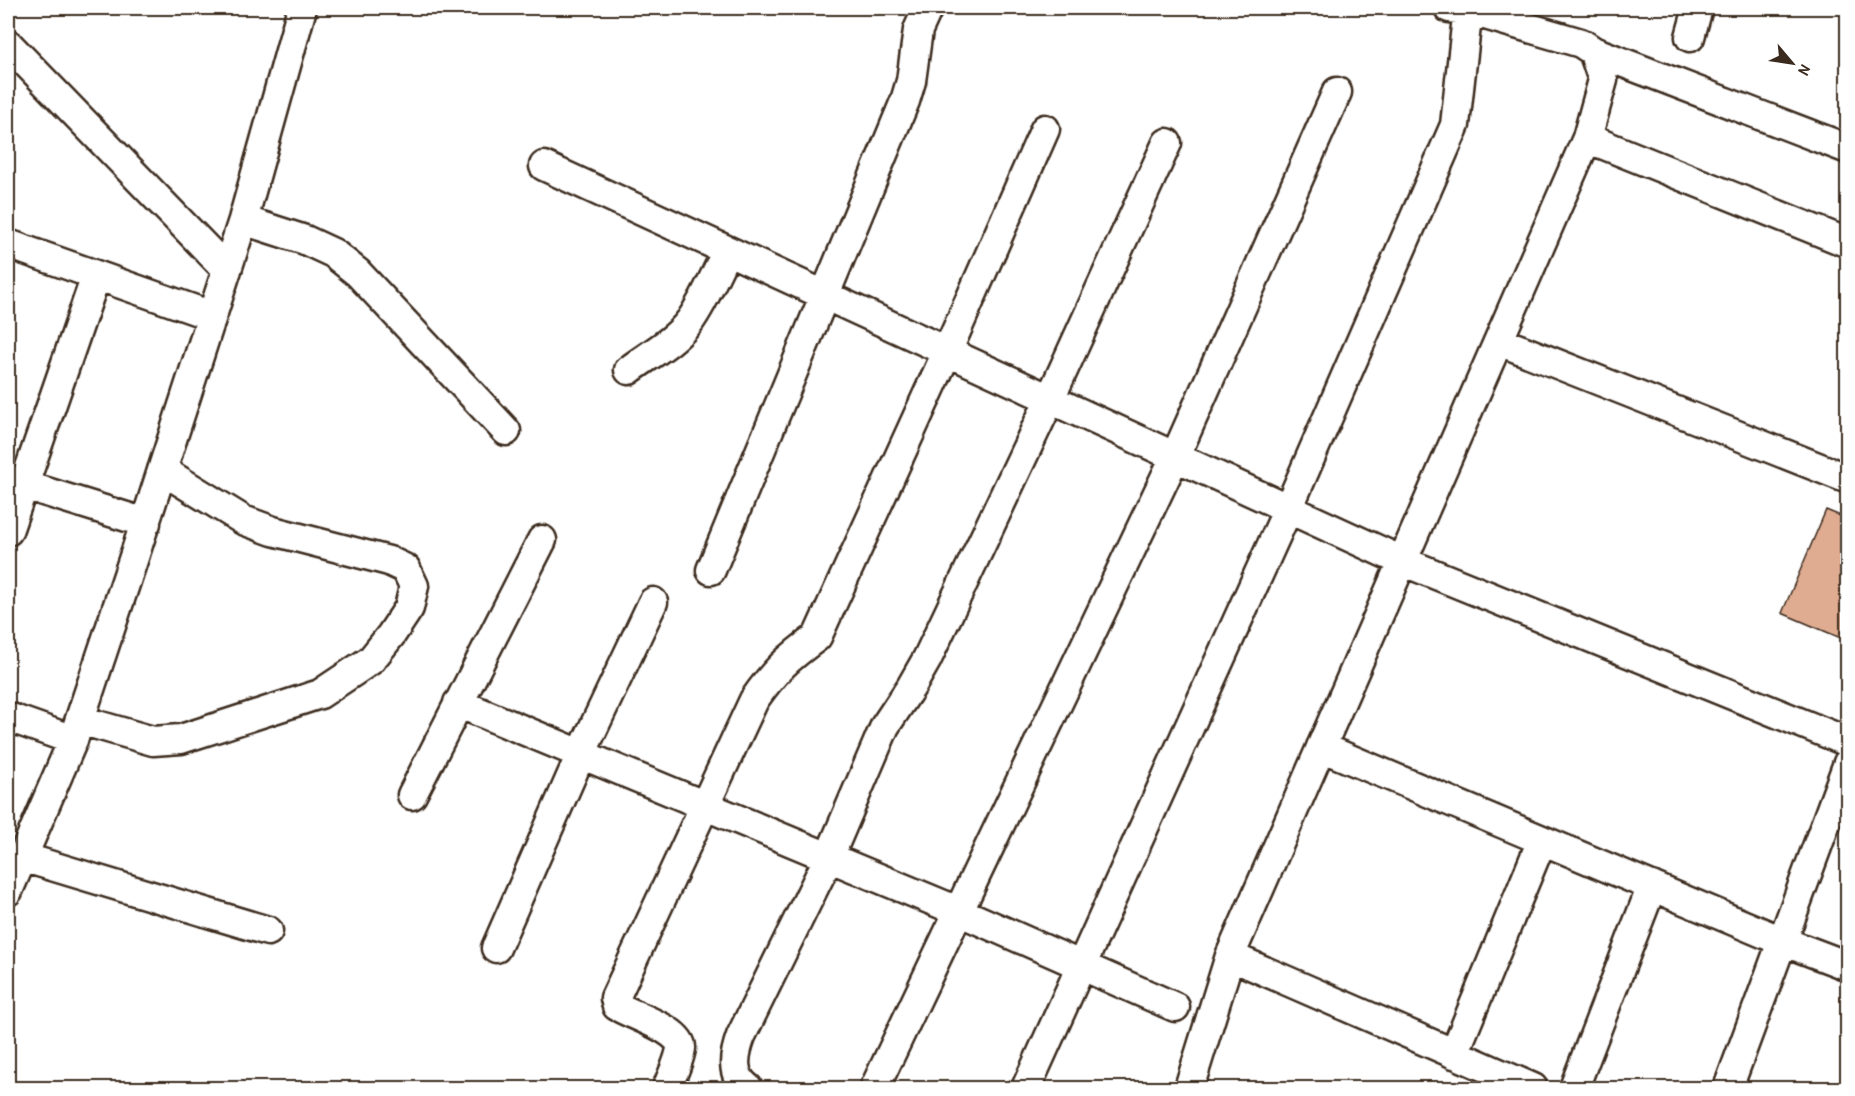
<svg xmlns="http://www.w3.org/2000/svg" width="1855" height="1096" viewBox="0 0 1855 1096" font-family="'Patrick Hand',sans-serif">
<rect width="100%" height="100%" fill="#fff"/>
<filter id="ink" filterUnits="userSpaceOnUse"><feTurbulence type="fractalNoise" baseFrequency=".0167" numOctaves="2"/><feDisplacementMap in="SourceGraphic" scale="12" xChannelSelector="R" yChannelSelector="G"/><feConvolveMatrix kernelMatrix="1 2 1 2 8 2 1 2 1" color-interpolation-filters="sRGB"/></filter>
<g filter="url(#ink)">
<path fill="#dfac92" stroke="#3b2a1e" stroke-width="1.5" d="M1826,510L1848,519V641L1782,613Z"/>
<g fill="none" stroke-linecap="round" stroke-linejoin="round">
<defs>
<path id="minor" d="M1690,37L1698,8
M8,44L227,270
M1593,51L1848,149
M1587,138L1848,243
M544,166L1402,561L1848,742
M243,220L305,240L333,253L358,273L506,431
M8,244L212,316
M1499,341L1848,479
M629,370C649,355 675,341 690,321C705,300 715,274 727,251
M8,480L146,523
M8,531L96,276
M711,570L905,101L911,81L918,30L928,8
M458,703L958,911L1175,1007
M8,717L73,740
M80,720L153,741L181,739L320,694L371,660L391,635L409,608L414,586L406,569L389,561L273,531L243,520L162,470
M1321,747L1782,941L1848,966
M412,795L542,540
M22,857L268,931
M8,891L73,740L135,554L243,220L302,8
M496,948L581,754L653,602
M1230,956L1533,1088
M1454,1054L1542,840
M667,1088C671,1078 680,1059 681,1048C682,1030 631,1015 617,1006L615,998L754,700C775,670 787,659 817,637L947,352L1045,129
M748,1088C730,1075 734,1055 741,1036L829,857L885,726L911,687L927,659L1050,399L1167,143
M876,1088L875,1087L1175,457L1337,92
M1026,1088L1288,509L1455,125L1468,8
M1189,1088L1230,956L1587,138L1603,80L1593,51L1581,43L1468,10L1449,8
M1574,1088L1652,886
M1728,1088L1848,763"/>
</defs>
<use href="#minor" stroke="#3b2a1e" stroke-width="33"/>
<use href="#minor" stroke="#fff" stroke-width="28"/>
</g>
</g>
<rect width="1855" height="1096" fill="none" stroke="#fff" stroke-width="30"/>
<rect x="15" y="15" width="1825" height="1066" fill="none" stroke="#3b2a1e" stroke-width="2" filter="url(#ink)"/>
<g transform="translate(1792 63) rotate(119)" stroke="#ffffff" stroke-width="4.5" paint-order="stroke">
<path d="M0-4.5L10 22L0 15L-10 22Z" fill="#3b2a1e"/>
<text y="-9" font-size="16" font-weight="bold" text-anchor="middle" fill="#3b2a1e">N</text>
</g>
</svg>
